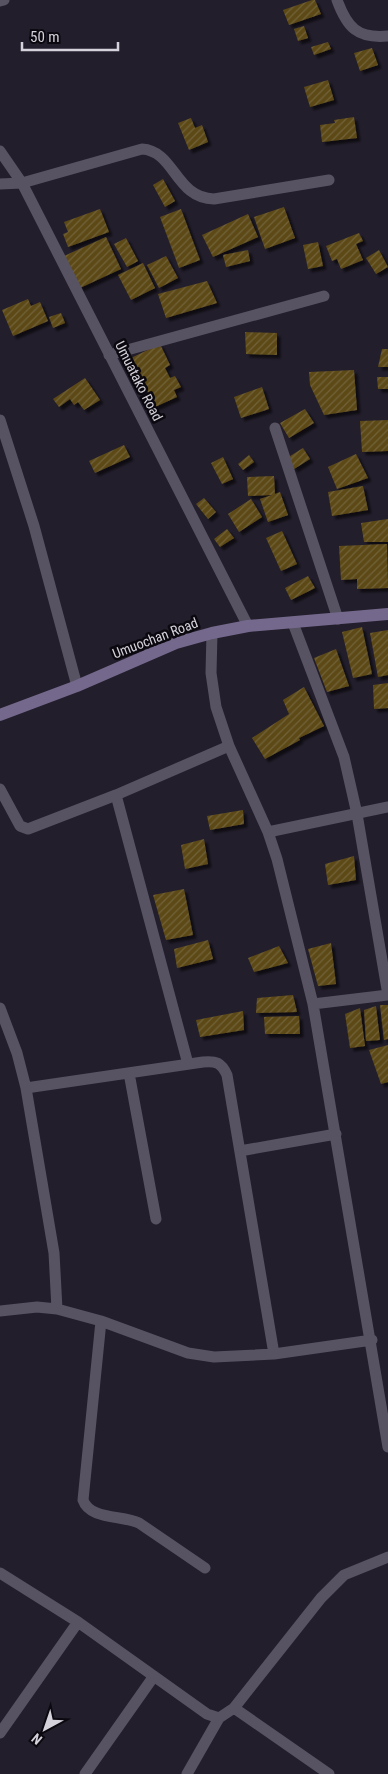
<svg xmlns="http://www.w3.org/2000/svg" width="388" height="1774" viewBox="0 0 388 1774" font-family="'Roboto Condensed',sans-serif">
<defs>
<pattern id="building-hatch" width="6" height="6" patternUnits="userSpaceOnUse" patternTransform="scale(1.25)"><rect width="6" height="6" fill="#5c4918"/><path d="M-1 1l2-2M0 6l6-6M5 7l2-2" fill="none" stroke="#726239"/></pattern>
<filter id="shadow"><feDropShadow dx="3.5" dy="3.5" stdDeviation="1" flood-color="#0009"/></filter>
</defs>
<rect width="100%" height="100%" fill="#231e2c"/>
<path fill="url(#building-hatch)" filter="url(#shadow)" d="M312,0H315L321,14L289,25L283,10Z
M304,26L308,38L298,41L294,29Z
M328,42L331,49L314,55L311,47Z
M372,48L378,65L360,71L354,53Z
M328,80L334,100L310,107L304,87Z
M354,117L357,138L322,142L320,125L335,123L334,120Z
M191,118L195,128L202,125L208,142L189,150L178,123Z
M163,179L175,201L165,207L153,185Z
M284,207L295,238L265,249L254,217Z
M100,209L109,232L68,247L63,234L68,232L64,222Z
M181,209L200,260L179,268L160,217Z
M248,214L258,237L213,257L202,235Z
M359,233L363,241L356,244L363,260L341,269L337,259L332,261L326,246Z
M106,237L121,269L80,288L64,256Z
M126,238L138,261L127,267L114,244Z
M318,242L323,266L308,269L303,245Z
M248,250L250,261L226,267L223,255Z
M379,250L388,267L376,274L366,258Z
M166,256L178,278L159,288L147,265Z
M143,263L155,288L131,300L118,275Z
M207,281L217,303L166,318L158,294Z
M28,299L31,306L40,302L48,321L13,336L2,310Z
M61,313L65,323L53,328L49,317Z
M245,332L277,333V355L246,354Z
M160,344L170,365L165,368L170,378L175,376L181,387L174,390L177,397L155,407L131,358Z
M382,349H388V367H378Z
M354,370L357,410L324,415L310,385L309,372Z
M377,377H388V389H378Z
M85,378L100,400L84,410L78,402L74,405L70,399L59,407L53,399Z
M262,387L269,409L241,418L234,397Z
M305,409L314,423L289,438L280,423Z
M388,420V451L362,452L360,421Z
M124,445L130,457L95,473L89,461Z
M303,448L310,459L294,469L287,458Z
M356,454L368,478L337,489L328,467Z
M249,455L254,462L243,470L238,464Z
M223,457L233,479L222,484L211,463Z
M274,476L275,494L280,492L288,515L268,522L260,499L272,495L248,496L247,477Z
M363,486L368,510L332,516L328,492Z
M204,498L216,512L208,519L196,504Z
M251,499L262,517L239,532L228,514Z
M388,519V542H364L361,523Z
M227,529L234,538L220,547L214,539Z
M282,531L297,564L281,571L266,538Z
M387,544L388,588L357,589V579L341,580L339,546Z
M308,576L315,588L291,600L285,588Z
M362,627L372,674L353,678L342,632Z
M388,630V675L378,677L370,633Z
M336,649L349,686L327,692L314,658Z
M388,683V708L374,709L373,685Z
M304,687L324,726L299,738L300,740L265,759L252,738L289,714L283,700Z
M243,810L244,824L210,830L207,816Z
M204,839L208,864L185,869L181,845Z
M354,856L356,880L328,885L325,864Z
M184,889L193,935L166,940L153,895Z
M208,940L213,959L177,968L174,949Z
M331,943L336,984L318,986L308,949Z
M279,946L288,963L254,972L248,958Z
M293,995L297,1012L256,1013L257,998Z
M380,1005H388V1039L384,1040Z
M376,1006L380,1040L366,1041L364,1010Z
M360,1008L365,1046L350,1048L345,1014Z
M243,1011L244,1030L200,1037L196,1020Z
M299,1016L300,1034H265L264,1017Z
M388,1045V1082L381,1084L369,1050Z"/>
<g fill="none" stroke-linecap="round" stroke-linejoin="round">
<path stroke="#585363" stroke-width="11" d="M337,0C347,27 357,39 388,36
M0,1L4,0
M0,151L22,183L248,626
M0,184L22,183L142,149C175,151 175,198 214,199L329,180
M109,355L324,296
M0,420L34,526L77,686
M275,428L338,619
M293,623L344,757L357,814L388,995
M212,633L211,673L216,707L229,746L268,832L277,859L313,1004L388,1447
M0,789L20,826L28,829L116,795L229,746
M116,795L188,1064
M268,832L388,807
M313,1004L388,995
M0,1008L17,1053L26,1088L54,1253L57,1309
M129,1073L156,1219
M26,1088L203,1062C216,1061 221,1062 227,1075L274,1354
M240,1151L336,1134
M0,1311L37,1307L57,1309L101,1321L188,1353L214,1357L274,1354L372,1340
M101,1321L83,1500C90,1520 122,1515 139,1523L205,1568
M0,1573L78,1622L207,1714L219,1718
M234,1708L329,1774
M0,1733L78,1622
M85,1774L154,1676
M187,1774L219,1718L234,1708L321,1598L344,1575L388,1557"/>
<path stroke="#74698c" stroke-width="12" d="M0,715L77,686L176,643L212,633L248,626L388,614"/>
</g>
<g text-anchor="middle" stroke-width="5" stroke-linejoin="round" paint-order="stroke">
<g font-size="14" fill="#d5d2dc" stroke="#0b090f">
<text transform="translate(139 381) rotate(63)" y="5">Umuatako Road</text>
<text transform="translate(155 638) rotate(-21)" y="5">Umuochan Road</text>
</g>
</g>
<g transform="translate(45 1729) rotate(220)" stroke="#0b090f" stroke-width="4" paint-order="stroke">
<path d="M0-4L9 19L0 12L-9 19Z" fill="#d5d2dc"/>
<text y="-8" font-size="14" font-weight="bold" text-anchor="middle" fill="#d5d2dc">N</text>
</g>
<path d="M22 42v8h96v-8" fill="none" stroke="#d5d2dc" stroke-width="2.5"/>
<text x="30" y="42" font-size="15" fill="#d5d2dc" stroke="#0b090f" stroke-width="4" paint-order="stroke">50 m</text>
</svg>
